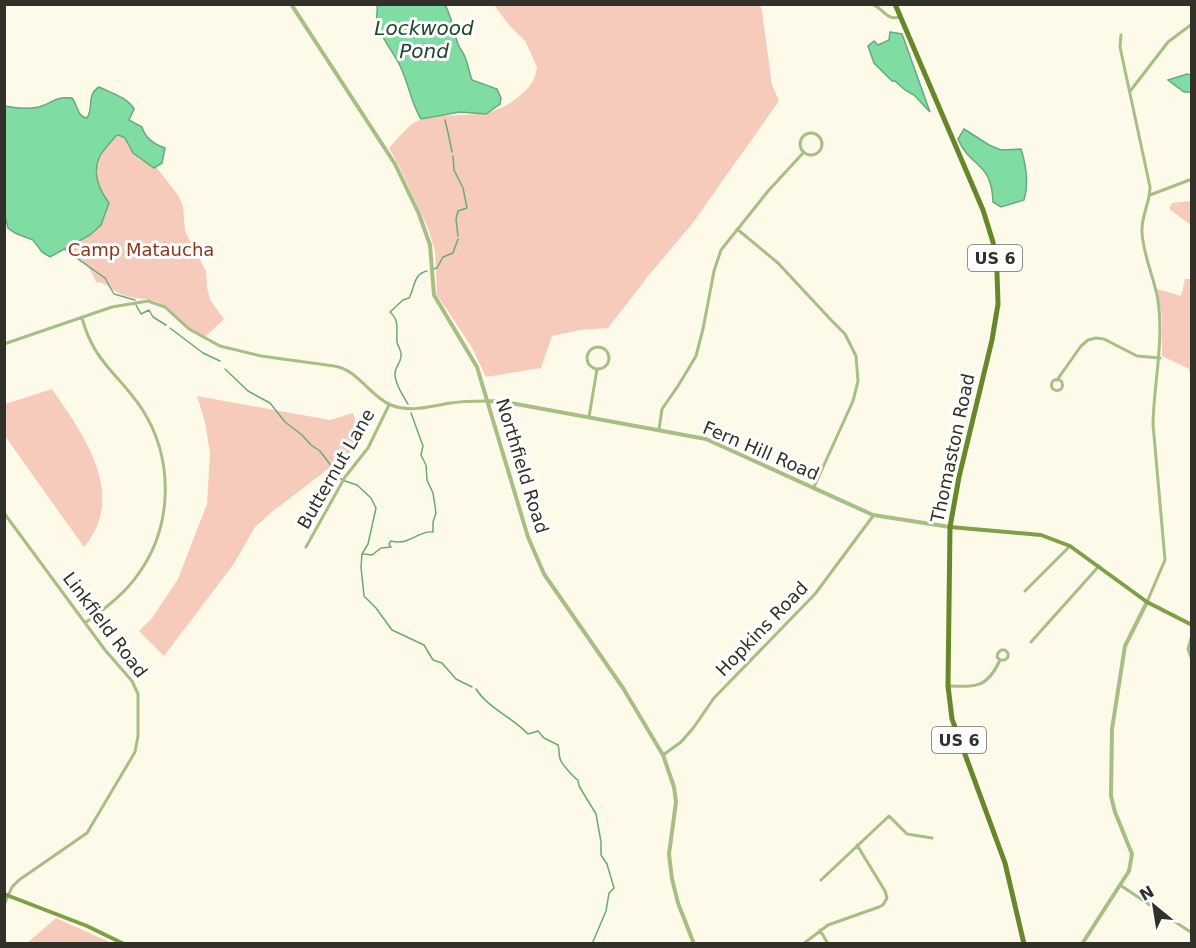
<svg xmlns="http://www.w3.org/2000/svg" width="1196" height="948" viewBox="0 0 1196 948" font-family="'DejaVu Sans',sans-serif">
<rect width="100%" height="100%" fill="#fdfae9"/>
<path fill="#f7cbbc" d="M494,5H760L762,11L772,85L779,101L692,224L649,275L608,328L580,330L552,336L541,368L486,377L471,346L437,295L435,251L428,228L399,166L389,148C397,140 409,123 420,120C457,109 486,124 518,97C529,88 535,82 537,67L525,41L509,25Z
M119,135L125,138L128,146L139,159L157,168L178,195L183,206L185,231L206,271L207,287L210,300L224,319L205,337C200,334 194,331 189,328C179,320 172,309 160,303C147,297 133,300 120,294C112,290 106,282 96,282L89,268L65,249L90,235L101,224L106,214C96,181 89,160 119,135Z
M1191,201H1192L1191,225L1169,209L1172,203Z
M1185,279H1191V380L1189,369L1162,356V318L1157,289L1181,296Z
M52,389C83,434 128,495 84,547L5,436V404Z
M197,396L330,420L353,413L362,443L273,511L255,527L233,565L164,656L139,631L152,618L178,579L207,504L210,453L205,422Z
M56,918L107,941L110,943H27Z"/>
<path fill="#7fdda3" stroke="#68a97e" stroke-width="1.5" d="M377,5H445C452,17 453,31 458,44C460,49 463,52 465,57C468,64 469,72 472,80L497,89L501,98L500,104L486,114L460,112L421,119C411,103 409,85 401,68C395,54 384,42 378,27C375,19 378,13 377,5Z
M890,32L902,34L930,112L914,95L905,90L895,81H892L874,63L868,46L874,41L878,45L889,40Z
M1187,74L1191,75V92H1184L1168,80Z
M99,87C111,93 127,97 134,109L129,120L142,127C145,138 153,144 165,148L162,163L154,168L133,153L125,138L119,135L116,136C111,142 104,149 100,156C92,173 99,190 109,203L101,225L90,235L50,257L42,252L33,240L15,233L8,228L5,216V106C15,108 29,109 39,107C53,103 55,96 72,98C78,105 77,117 87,118C94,108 86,95 99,87Z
M964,129L989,145L1001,150L1021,149C1026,165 1029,184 1024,200L1001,207L993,202C992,161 970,168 958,139Z"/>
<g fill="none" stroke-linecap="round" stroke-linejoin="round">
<path stroke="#68a97e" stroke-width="1.5" d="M445,120C448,132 450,141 452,152
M453,156L454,170L463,188L467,208L458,211L456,219L458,236
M64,249L105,278L114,294L135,300
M433,269L437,268L443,257L453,253L458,239
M136,305L141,314L149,310L153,317L166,325
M170,328L203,353L220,361
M225,369L248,391L270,403L285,422L302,435L311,445L320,451L342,480L357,485L371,498L376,508L368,544L362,554L361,567L364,596L376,608L392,630L424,645L433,660L442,663L456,679L472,687
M408,404C403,396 395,384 395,374C395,366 401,363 401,356C402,351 398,347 397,342C396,330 400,321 390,312L403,300L409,298C415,288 413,274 427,271
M363,554L372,555L381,548L391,547L389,544L391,541C410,546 418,530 433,532V522L436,513L433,493L427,480L426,465L421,455L423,446L411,413
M476,689C488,708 512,717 528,734L538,731L544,738L558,745C560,751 558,756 561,761C563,765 574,778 578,780L579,786L596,814L601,842V855L607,864L614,888L609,893L606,911L592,944"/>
<path stroke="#a7be85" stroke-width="3" d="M871,4C883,7 886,21 899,17
M1121,35L1120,47L1150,187C1150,203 1141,216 1142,232C1143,255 1154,277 1158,300C1164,342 1154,382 1153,424L1165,560L1147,602
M1131,90L1168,42L1192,24
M800 144a11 11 0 1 1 22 0a11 11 0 1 1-22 0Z
M1150,195L1192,179
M737,229L778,263L832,321L845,334L856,356L858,381L853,401L814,487
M82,318C94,363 119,374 142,409C174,459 173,525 139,573C125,594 105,608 85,623
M4,344L112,307L148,301L165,307L189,329L220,346L261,356L334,366C359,370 369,396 391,405C410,413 431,406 451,403C463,401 475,401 488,401
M587 358a11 11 0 1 1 22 0a11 11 0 1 1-22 0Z
M1051.5 385a5.5 5.5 0 1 1 11 0a5.5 5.5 0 1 1-11 0Z
M1057,380L1081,346L1088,340L1096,338L1104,339L1137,356L1160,358
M589,417L597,369
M659,430L662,409L678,386L696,356L703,329L714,271L721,250L769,190L804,152
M4,513L105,650L132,681L138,694V736L135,752L87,833L19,880L12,887L4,905
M306,547L345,477L368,448L389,405
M1025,591L1070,546
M1192,635L1188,649L1192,660
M1031,642L1099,566
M948,686C977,687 987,688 1000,660H1005L1008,657V653L1005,650H1001L998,653L997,657L1000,660
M663,755L681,742L694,727L714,698L815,594L873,516
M821,880L889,816L907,834L932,838
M1120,885L1192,933
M820,930L828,944
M803,944L828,925L879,907L883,905L887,898L885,891L857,845"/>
<path stroke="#a7be85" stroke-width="4" d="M291,4L395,164L419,214L430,245L434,295L477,367L528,537L544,574L623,688L663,755L674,787L676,802L669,854L672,879L678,903L694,944
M488,401L505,402L706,439L873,515L950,527
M1082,944L1129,871L1132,854L1115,812L1111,796L1112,729L1125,646L1147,602"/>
<path stroke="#7fa046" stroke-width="4" d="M950,527L1041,535L1070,546L1147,602L1192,625
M4,894L87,926L124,944"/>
<path stroke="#67872b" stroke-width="5" d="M895,4L983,210L993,242L997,273L998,304L992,340L959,477L950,527L948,686L952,719L1005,863L1024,944"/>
</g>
<g text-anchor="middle" stroke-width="6" stroke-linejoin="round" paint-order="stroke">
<g fill="#fff" stroke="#6f6e69" stroke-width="1.5">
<rect x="968" y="245" width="54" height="26" rx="4.5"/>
<rect x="932" y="727" width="54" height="26" rx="4.5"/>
</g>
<g font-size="16" font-weight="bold" fill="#313029">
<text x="995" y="264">US 6</text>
<text x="959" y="746">US 6</text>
</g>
<g font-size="18" fill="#8b3716" stroke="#fff">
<text x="141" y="256">Camp Mataucha</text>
</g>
<g font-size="18" fill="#313029" stroke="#fff">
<text transform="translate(953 448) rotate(-78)" y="6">Thomaston Road</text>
<text transform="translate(761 451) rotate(23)" y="6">Fern Hill Road</text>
<text transform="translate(522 466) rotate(73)" y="6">Northfield Road</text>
<text transform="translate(336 469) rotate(-60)" y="6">Butternut Lane</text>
<text transform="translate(105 625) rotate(53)" y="6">Linkfield Road</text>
<text transform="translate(762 629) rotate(-46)" y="6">Hopkins Road</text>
</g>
<g font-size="20" font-style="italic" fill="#1e462e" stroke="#fff">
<text x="424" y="35">Lockwood<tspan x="424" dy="23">Pond</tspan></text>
</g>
</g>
<rect width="1196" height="948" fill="none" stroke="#313029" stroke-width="12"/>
<g transform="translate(1154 906) rotate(330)" stroke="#ffffff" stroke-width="4.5" paint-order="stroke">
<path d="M0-4.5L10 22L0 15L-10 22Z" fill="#313029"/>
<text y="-9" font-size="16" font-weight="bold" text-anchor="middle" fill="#313029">N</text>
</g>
</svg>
